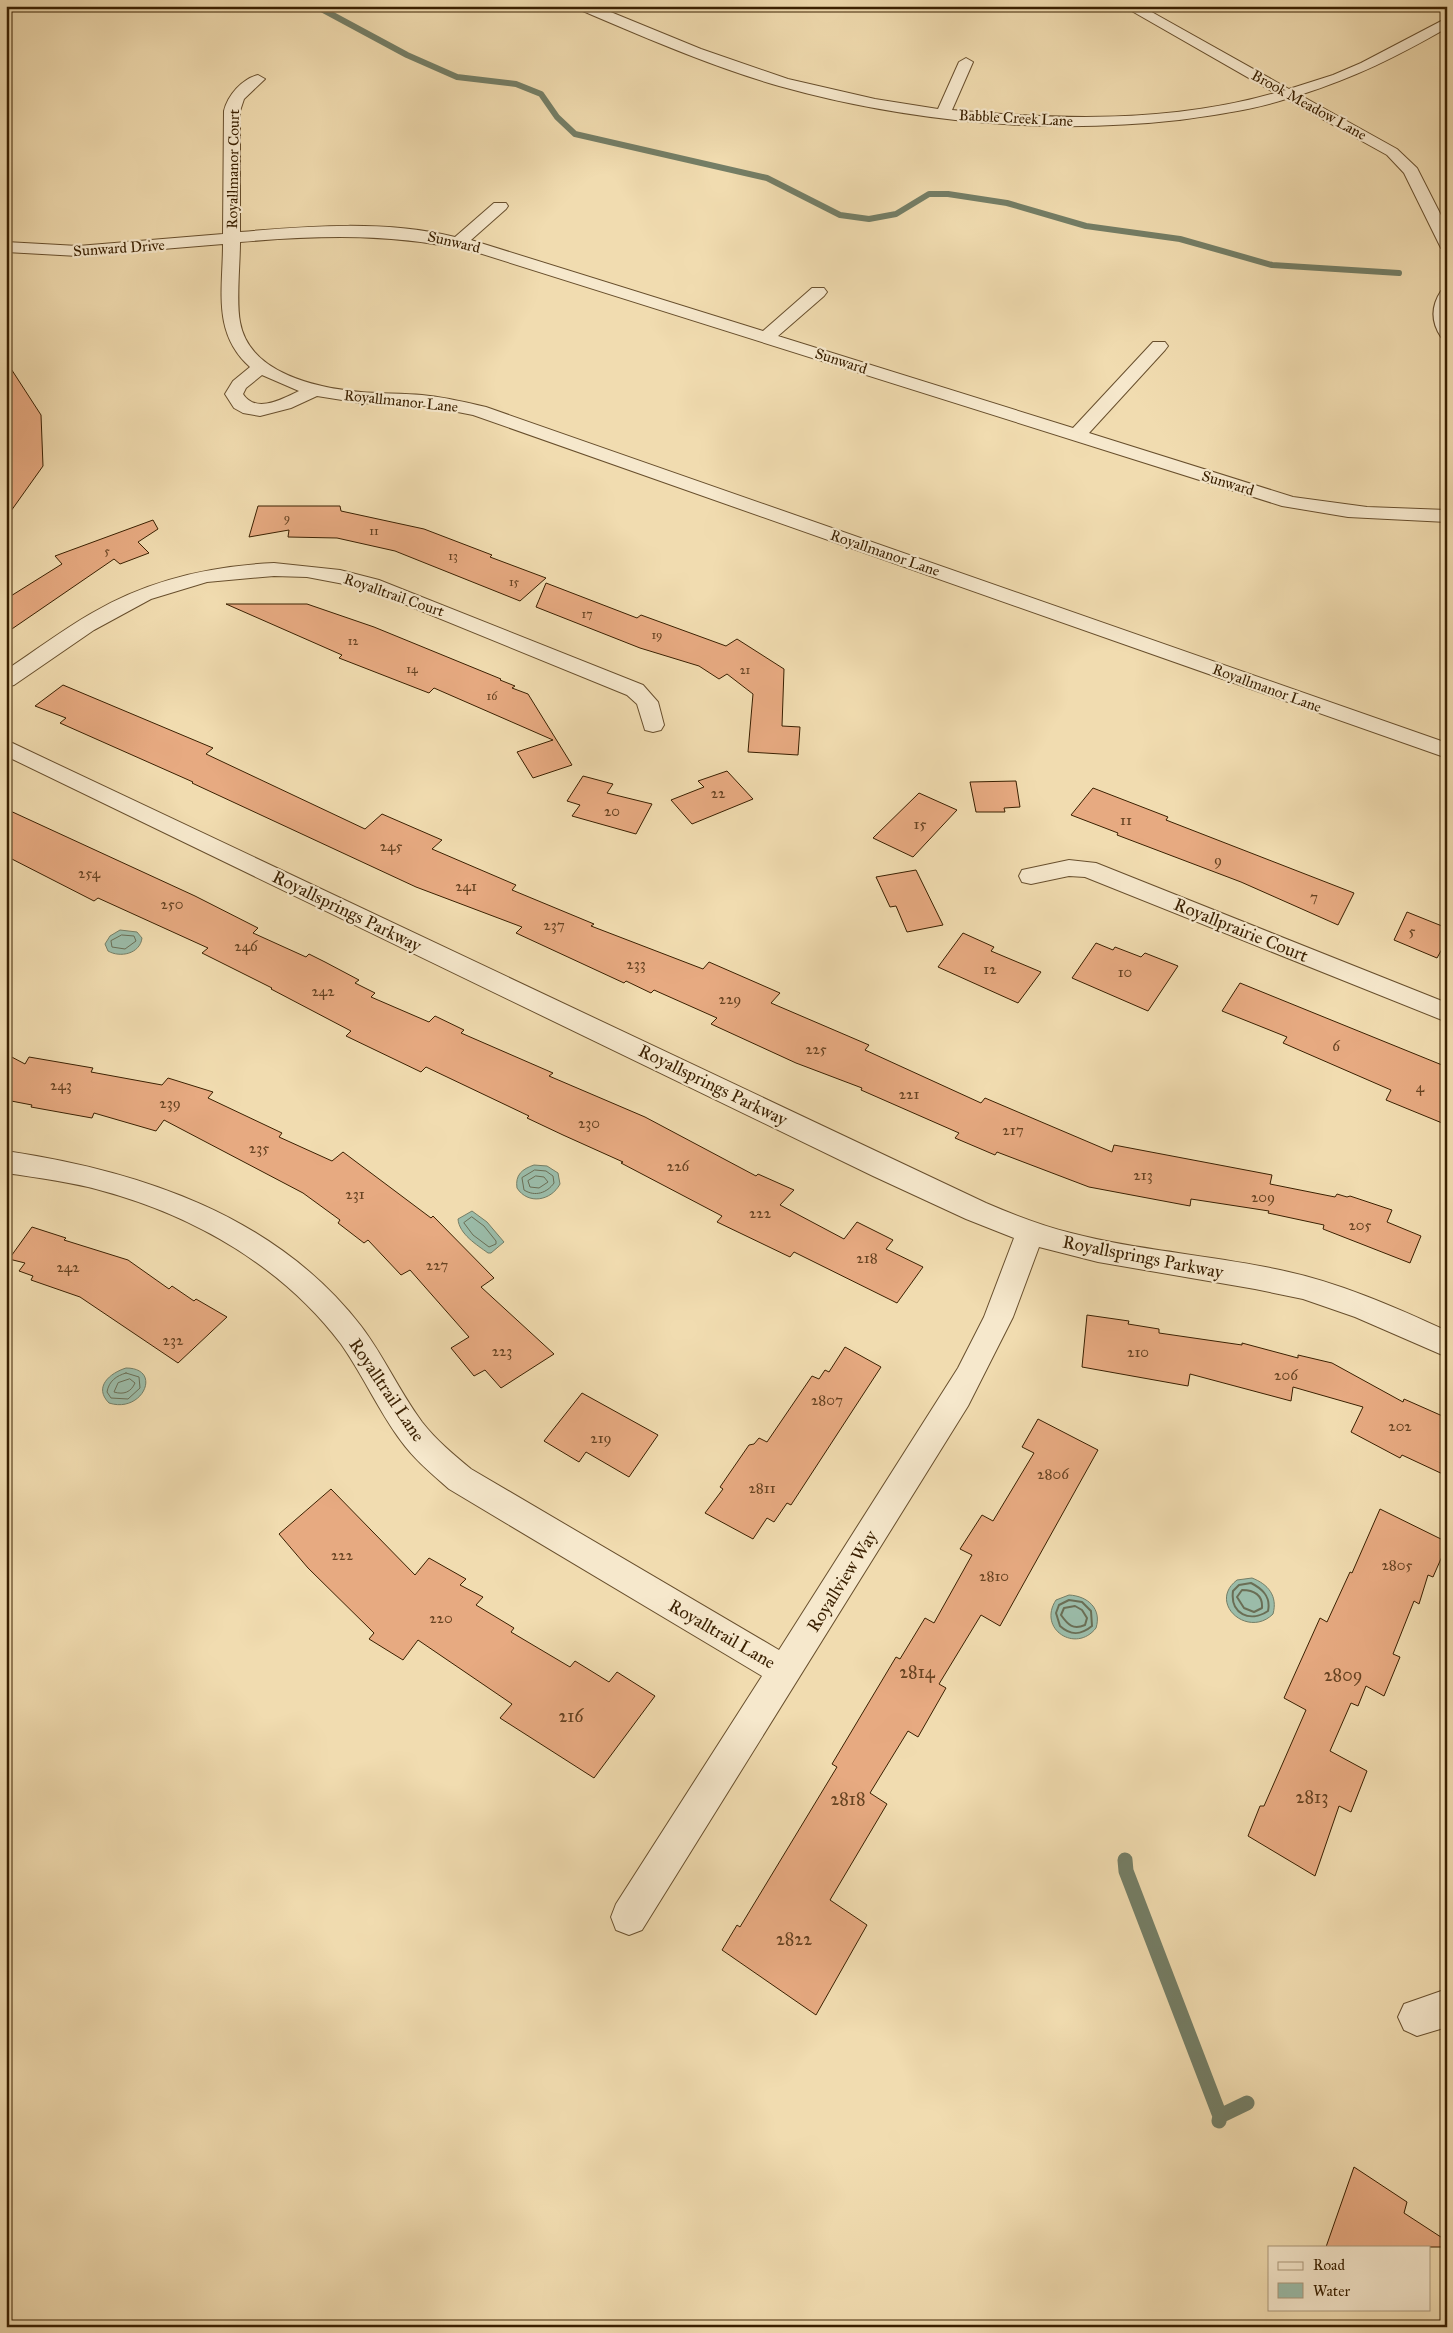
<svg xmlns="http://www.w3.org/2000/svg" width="1453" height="2333" viewBox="0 0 1453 2333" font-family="'IM FELL Great Primer',serif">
<rect width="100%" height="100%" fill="#f1dcb0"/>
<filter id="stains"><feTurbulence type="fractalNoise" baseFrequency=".004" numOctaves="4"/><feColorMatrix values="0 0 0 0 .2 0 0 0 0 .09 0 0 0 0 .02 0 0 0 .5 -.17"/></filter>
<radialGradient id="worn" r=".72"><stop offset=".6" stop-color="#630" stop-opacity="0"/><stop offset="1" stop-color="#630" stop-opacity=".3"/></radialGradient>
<path fill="#9bbca9" stroke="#747e66" d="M120,930L137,932L142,938C140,954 120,958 108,951L105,944L110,936Z
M534,1165L547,1166L558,1173L560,1184C551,1201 528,1205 517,1188C515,1175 522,1169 534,1165Z
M472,1211L487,1222L504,1242L491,1253H488C477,1245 459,1234 458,1219Z
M126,1368C163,1368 143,1414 109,1403C93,1387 110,1373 126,1368Z
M1252,1578C1268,1584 1278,1596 1273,1614C1248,1639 1207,1603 1237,1580Z
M1069,1595C1088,1596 1102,1609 1096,1628C1076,1654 1037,1629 1056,1600Z"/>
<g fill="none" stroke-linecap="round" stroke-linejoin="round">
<path stroke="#6a6e55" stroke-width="1" d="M122,935L134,936L136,941L125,949L112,947L111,941Z
M535,1170L546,1171L553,1176L554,1183C547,1193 535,1197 524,1190L522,1178Z
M536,1176L544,1177L548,1182L539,1188L530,1187L528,1181Z
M472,1217L484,1226L496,1241V1244L489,1247L473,1235L464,1223Z
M126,1373L139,1377L140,1388L128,1399L111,1398L107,1392C109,1381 116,1376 126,1373Z
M130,1379L135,1383C131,1392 124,1395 114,1392L118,1383Z"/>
<path stroke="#6a6e55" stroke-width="2" d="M1251,1583C1263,1589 1271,1597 1268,1611C1250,1623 1230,1614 1233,1591L1239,1585Z
M1242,1590C1254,1590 1263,1595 1262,1608L1254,1612L1244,1608L1237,1597Z
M1069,1600L1082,1602L1091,1611L1092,1626C1081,1635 1071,1636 1060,1626L1056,1613L1059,1605Z
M1075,1606L1082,1610L1087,1618L1085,1625C1073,1630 1068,1625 1061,1615L1064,1608Z"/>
<path stroke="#747e66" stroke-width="6" d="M316,6L407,55L457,77L516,84L541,94L557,117L575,134L767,178L840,215L869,219L896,214L929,194H948L1007,203L1086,226L1180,239L1272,265L1399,273"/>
<path stroke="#747e66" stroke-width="15" d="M1125,1860L1126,1871L1220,2116L1219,2121
M1220,2116L1247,2103"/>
</g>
<path fill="#e7aa81" stroke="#3a2001" d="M6,361L41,415L43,466L6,518Z
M258,506H340L341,511L424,529L492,555L490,557L546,578L520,601L395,551L337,538L288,537L289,530L249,537Z
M153,520L158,529L138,542L149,553L120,564L114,559L6,633V599L62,564L55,556Z
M546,583L637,618L641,615L726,646L737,639L784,669L782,726L800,727L798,755L748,752L753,694L727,674L719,679L699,666L640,648L536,607Z
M226,604H307L374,627L501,679L500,680L515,686L512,688L528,694L572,765L533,778L517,752L553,740L434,688L429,693L339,658L342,655Z
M63,685L213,748L206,754L365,829L382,814L442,840L432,849L516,885L512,890L594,924L591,926L703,969L709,962L780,993L771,1003L869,1045L865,1050L981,1103L985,1098L1112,1152L1114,1145L1272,1175L1270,1184L1335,1197L1337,1194L1347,1197L1350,1196L1392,1210L1387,1222L1421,1236L1410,1263L1323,1229L1324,1225L1268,1213L1269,1211L1191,1199L1190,1206L1089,1187L997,1152L995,1155L955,1138L959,1133L861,1090L862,1088L796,1063L711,1024L717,1018L654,990L651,993L626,981L624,983L516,933L522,927L416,887L192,783L193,782L60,723L66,718L35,706Z
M727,771L753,799L692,824L671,800L704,787L698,781Z
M583,776L613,784L607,793L652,804L636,834L572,816L580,805L567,801Z
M1016,781L1020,807L1004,808L1005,812H976L970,782Z
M1093,788L1168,817L1166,820L1354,893L1338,925L1241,882L1117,835L1118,833L1071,815Z
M919,793L957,810L913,857L873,838Z
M6,809L195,896L258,928L253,933L306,957L309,954L325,962L359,980L355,983L375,993L371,997L429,1022L435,1016L464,1030L461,1033L553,1073L549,1076L645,1117L756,1176L758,1174L794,1190L780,1205L844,1239L857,1222L893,1240L886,1249L923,1267L897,1303L794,1252L790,1257L717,1222L722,1216L621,1163L623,1162L563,1135L527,1118L529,1116L426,1067L421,1072L346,1036L351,1031L271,989L272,988L202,953L208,948L98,898L94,901L6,856Z
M916,870L943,925L907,932L896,906L890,907L876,877Z
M1407,912L1447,928V940L1437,958L1394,940Z
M963,933L994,947L991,951L1041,972L1018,1003L938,967Z
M1096,943L1113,950L1115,947L1141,957L1145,953L1178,966L1148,1011L1072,978Z
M1240,983L1447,1067V1125L1386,1100L1391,1090L1283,1043L1287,1037L1222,1011Z
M6,1054L25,1064L29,1057L93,1068L91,1072L162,1085L168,1078L213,1092L208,1098L282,1133L279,1137L332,1161L343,1152L431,1218L433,1216L494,1278L481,1287L554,1354L501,1388L485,1370L474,1376L451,1348L469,1337L410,1270L401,1275L368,1240L364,1243L338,1223L340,1220L303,1193L164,1120L156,1131L94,1113L92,1118L31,1107L32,1105L6,1100Z
M32,1227L66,1238L64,1240L128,1260L169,1289L172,1286L194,1301L196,1299L227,1317L178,1363L80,1297L31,1280L33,1276L19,1271L25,1263L9,1259Z
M1087,1315L1129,1321L1128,1324L1159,1329V1333L1242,1345V1343L1298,1358V1355L1332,1363L1403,1402L1404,1399L1447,1418V1476L1402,1455L1400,1458L1351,1432L1363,1407L1293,1387L1291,1401L1190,1374L1188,1386L1082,1367Z
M845,1347L881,1367L791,1505L787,1503L774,1522L767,1518L753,1539L705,1513L723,1489L720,1487L749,1445L754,1444L759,1438L767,1442L812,1376L819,1379L825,1370L829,1372Z
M582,1393L658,1435L629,1477L586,1452L579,1462L544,1441Z
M1038,1419L1098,1450L1000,1626L981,1615L939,1684L946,1688L918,1737L908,1731L870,1793L887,1804L830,1900L867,1925L816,2015L722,1950L737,1925L740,1927L837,1767L832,1764L896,1657L900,1659L925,1618L934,1623L972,1555L960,1549L982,1515L993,1521L1034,1453L1022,1447Z
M331,1489L415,1575L429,1558L466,1579L460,1585L483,1597L476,1605L514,1628L511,1632L570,1667L575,1661L609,1682L617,1672L655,1696L594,1778L500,1718L512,1704L418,1640L403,1660L369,1639L374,1633L308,1568L279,1534Z
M1380,1509L1447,1542V1545L1433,1577L1428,1575L1419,1604L1414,1601L1393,1654L1400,1657L1384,1696L1366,1686L1358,1706L1351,1703L1330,1751L1367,1771L1351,1812L1339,1806L1315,1876L1248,1836L1260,1806H1264L1306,1710L1284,1698L1320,1618L1327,1622L1350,1572L1352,1573Z
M1354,2167L1407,2202L1404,2213L1447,2241V2247H1326Z"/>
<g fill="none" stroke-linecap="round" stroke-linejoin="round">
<defs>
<path id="street" d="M6,6H14L11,13L6,14Z
M576,6H596L701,49L788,79L875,99L938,109L959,62L966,58L973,62L952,110C1059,120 1171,123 1275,93L1123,6H1141L1289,89L1333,75L1361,63L1447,18V28C1396,57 1356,77 1300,95L1397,149L1417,168L1447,227V249L1441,248L1439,244L1404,173L1387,155L1286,99C1252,110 1215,115 1179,120C1046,135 908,122 779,86C710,66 644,37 578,9Z
M258,75L265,79L244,99L240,111V232C311,226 385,220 455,237L494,203H506L508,206L506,209L471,240L763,331L812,288H824L827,292L824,296L778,336L1073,428L1153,342H1165L1168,346L1165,350L1089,433L1293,497L1367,507L1447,510V522L1348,517L1282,506L479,253C398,233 323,235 240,242C240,264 236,302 240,322C249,374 318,388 361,392C381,394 401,393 422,395C443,397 465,402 486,407L1447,743V758L473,415L427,406L361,403L317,396L291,408L260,416L243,413L234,408L225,394L233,381L250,367C212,333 223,290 223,244L78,256L6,252V242L78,246L223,234L224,111C228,95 242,79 258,75ZM262,375L299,391C282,399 256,414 243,394L246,388Z
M1447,290V338L1441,337C1431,322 1431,306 1441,291Z
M274,563L340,570L379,580L643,685L658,702L664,725L661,730L653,732L645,730L637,704L627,695L365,588L307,577L274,576L207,582L151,599L94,630L14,685L6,687V670C35,651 62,630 92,613C148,580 209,566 274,563Z
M6,740L986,1203C1014,1215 1042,1226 1071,1233C1140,1251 1211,1255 1280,1270C1338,1282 1393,1306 1447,1331V1357L1355,1317L1303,1299L1255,1289L1098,1262L1039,1247L1013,1317L968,1406L642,1930L629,1935L616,1930L611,1917L616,1904L762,1676L449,1489C432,1474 414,1459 401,1441C378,1410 363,1375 341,1344C283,1267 195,1216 103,1191C72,1182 39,1178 6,1173V1151C140,1171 275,1215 361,1326C384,1356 399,1391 422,1422C436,1440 454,1455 471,1469L779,1650L958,1368L984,1317L1014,1238L966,1219L873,1176L6,756Z
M1069,860L1096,863L1447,1003V1022L1085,877L1069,876L1031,884L1022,882L1019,876L1022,870Z
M1447,1989V2027L1417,2036L1404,2030L1398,2017L1404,2004Z"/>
</defs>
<use href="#street" stroke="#684f2d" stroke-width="2"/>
<use href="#street" fill="#f6e8cc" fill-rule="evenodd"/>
</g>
<g text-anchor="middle" stroke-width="4.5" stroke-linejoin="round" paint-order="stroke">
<g font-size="12" fill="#654221">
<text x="287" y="522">9</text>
<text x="374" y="535">11</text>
<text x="107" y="555">5</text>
<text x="453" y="560">13</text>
<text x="514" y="586">15</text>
<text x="587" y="618">17</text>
<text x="657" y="639">19</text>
<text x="353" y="645">12</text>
<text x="412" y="673">14</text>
<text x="745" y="674">21</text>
<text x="492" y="700">16</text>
</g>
<g font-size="15" fill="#3a2001" stroke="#f6e8cc">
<text transform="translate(1309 105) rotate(29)" y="5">Brook Meadow Lane</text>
<text transform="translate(1016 118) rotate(3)" y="5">Babble Creek Lane</text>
<text transform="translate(233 169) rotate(-89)" y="5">Royallmanor Court</text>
<text transform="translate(454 242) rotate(13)" y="5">Sunward</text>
<text transform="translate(119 248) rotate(-4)" y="5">Sunward Drive</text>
<text transform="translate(841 361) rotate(18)" y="5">Sunward</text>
<text transform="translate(401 401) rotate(6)" y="5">Royallmanor Lane</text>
<text transform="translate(1228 483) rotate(17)" y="5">Sunward</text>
<text transform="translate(885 553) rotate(19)" y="5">Royallmanor Lane</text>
<text transform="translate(394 595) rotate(19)" y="5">Royalltrail Court</text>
<text transform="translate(1267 688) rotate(20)" y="5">Royallmanor Lane</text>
</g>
<g font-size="15" fill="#654221">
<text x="718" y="798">22</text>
<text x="612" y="816">20</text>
<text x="1126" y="825">11</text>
<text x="920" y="829">15</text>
<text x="391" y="851">245</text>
<text x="1218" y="865">9</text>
<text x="89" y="878">254</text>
<text x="466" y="891">241</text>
<text x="1314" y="902">7</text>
<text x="172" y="909">250</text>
<text x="554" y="930">237</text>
<text x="1412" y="936">5</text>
<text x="246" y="951">246</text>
<text x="636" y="969">233</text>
<text x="990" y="974">12</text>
<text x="1125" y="977">10</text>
<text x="323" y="996">242</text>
<text x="730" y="1004">229</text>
<text x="1336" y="1051">6</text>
<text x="816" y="1054">225</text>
<text x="61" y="1090">243</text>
<text x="1420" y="1092">4</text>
<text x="909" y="1099">221</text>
<text x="170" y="1108">239</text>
<text x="589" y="1128">230</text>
<text x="1013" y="1135">217</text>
<text x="259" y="1153">235</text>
<text x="678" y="1171">226</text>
<text x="1143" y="1180">213</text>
<text x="355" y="1199">231</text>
<text x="1263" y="1202">209</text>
<text x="760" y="1218">222</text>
<text x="1360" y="1230">205</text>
<text x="867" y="1263">218</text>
<text x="437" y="1270">227</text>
<text x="68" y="1272">242</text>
<text x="173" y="1345">232</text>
<text x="502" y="1356">223</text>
<text x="1138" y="1357">210</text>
<text x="1286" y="1380">206</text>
<text x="827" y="1405">2807</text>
<text x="1400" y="1431">202</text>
<text x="601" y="1443">219</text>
<text x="1053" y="1479">2806</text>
<text x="762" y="1493">2811</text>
<text x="342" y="1560">222</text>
<text x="1397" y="1570">2805</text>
<text x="994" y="1581">2810</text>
<text x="441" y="1623">220</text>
</g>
<g font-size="18" fill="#3a2001" stroke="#f6e8cc">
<text transform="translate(347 911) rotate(26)" y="6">Royallsprings Parkway</text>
<text transform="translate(1241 930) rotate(22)" y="6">Royallprairie Court</text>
<text transform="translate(713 1085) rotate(26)" y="6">Royallsprings Parkway</text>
<text transform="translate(1143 1257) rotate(11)" y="6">Royallsprings Parkway</text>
<text transform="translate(387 1390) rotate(56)" y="6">Royalltrail Lane</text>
<text transform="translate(842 1581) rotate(-58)" y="6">Royallview Way</text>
<text transform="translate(722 1634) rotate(30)" y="6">Royalltrail Lane</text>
</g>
<g font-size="18" fill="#654221">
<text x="917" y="1678">2814</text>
<text x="1343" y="1681">2809</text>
<text x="571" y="1722">216</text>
<text x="1312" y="1803">2813</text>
<text x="848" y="1805">2818</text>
<text x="794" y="1945">2822</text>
</g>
</g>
<rect width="1453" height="2333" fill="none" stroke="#f1dcb0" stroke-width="25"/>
<rect x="8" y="8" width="1438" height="2318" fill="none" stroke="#3a2001" stroke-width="2.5"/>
<rect x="12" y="12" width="1428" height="2308" fill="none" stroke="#3a2001"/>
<rect x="1268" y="2246" width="162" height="65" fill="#f6e8cc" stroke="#ab987b"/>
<rect x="1278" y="2262" width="25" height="8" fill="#f6e8cc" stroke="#ab987b"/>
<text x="1313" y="2270" font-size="15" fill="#3a2001">Road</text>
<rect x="1278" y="2283" width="25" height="15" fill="#9bbca9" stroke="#ab987b"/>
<text x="1313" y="2296" font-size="15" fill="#3a2001">Water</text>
<rect width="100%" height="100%" filter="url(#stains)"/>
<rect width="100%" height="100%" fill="url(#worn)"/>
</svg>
